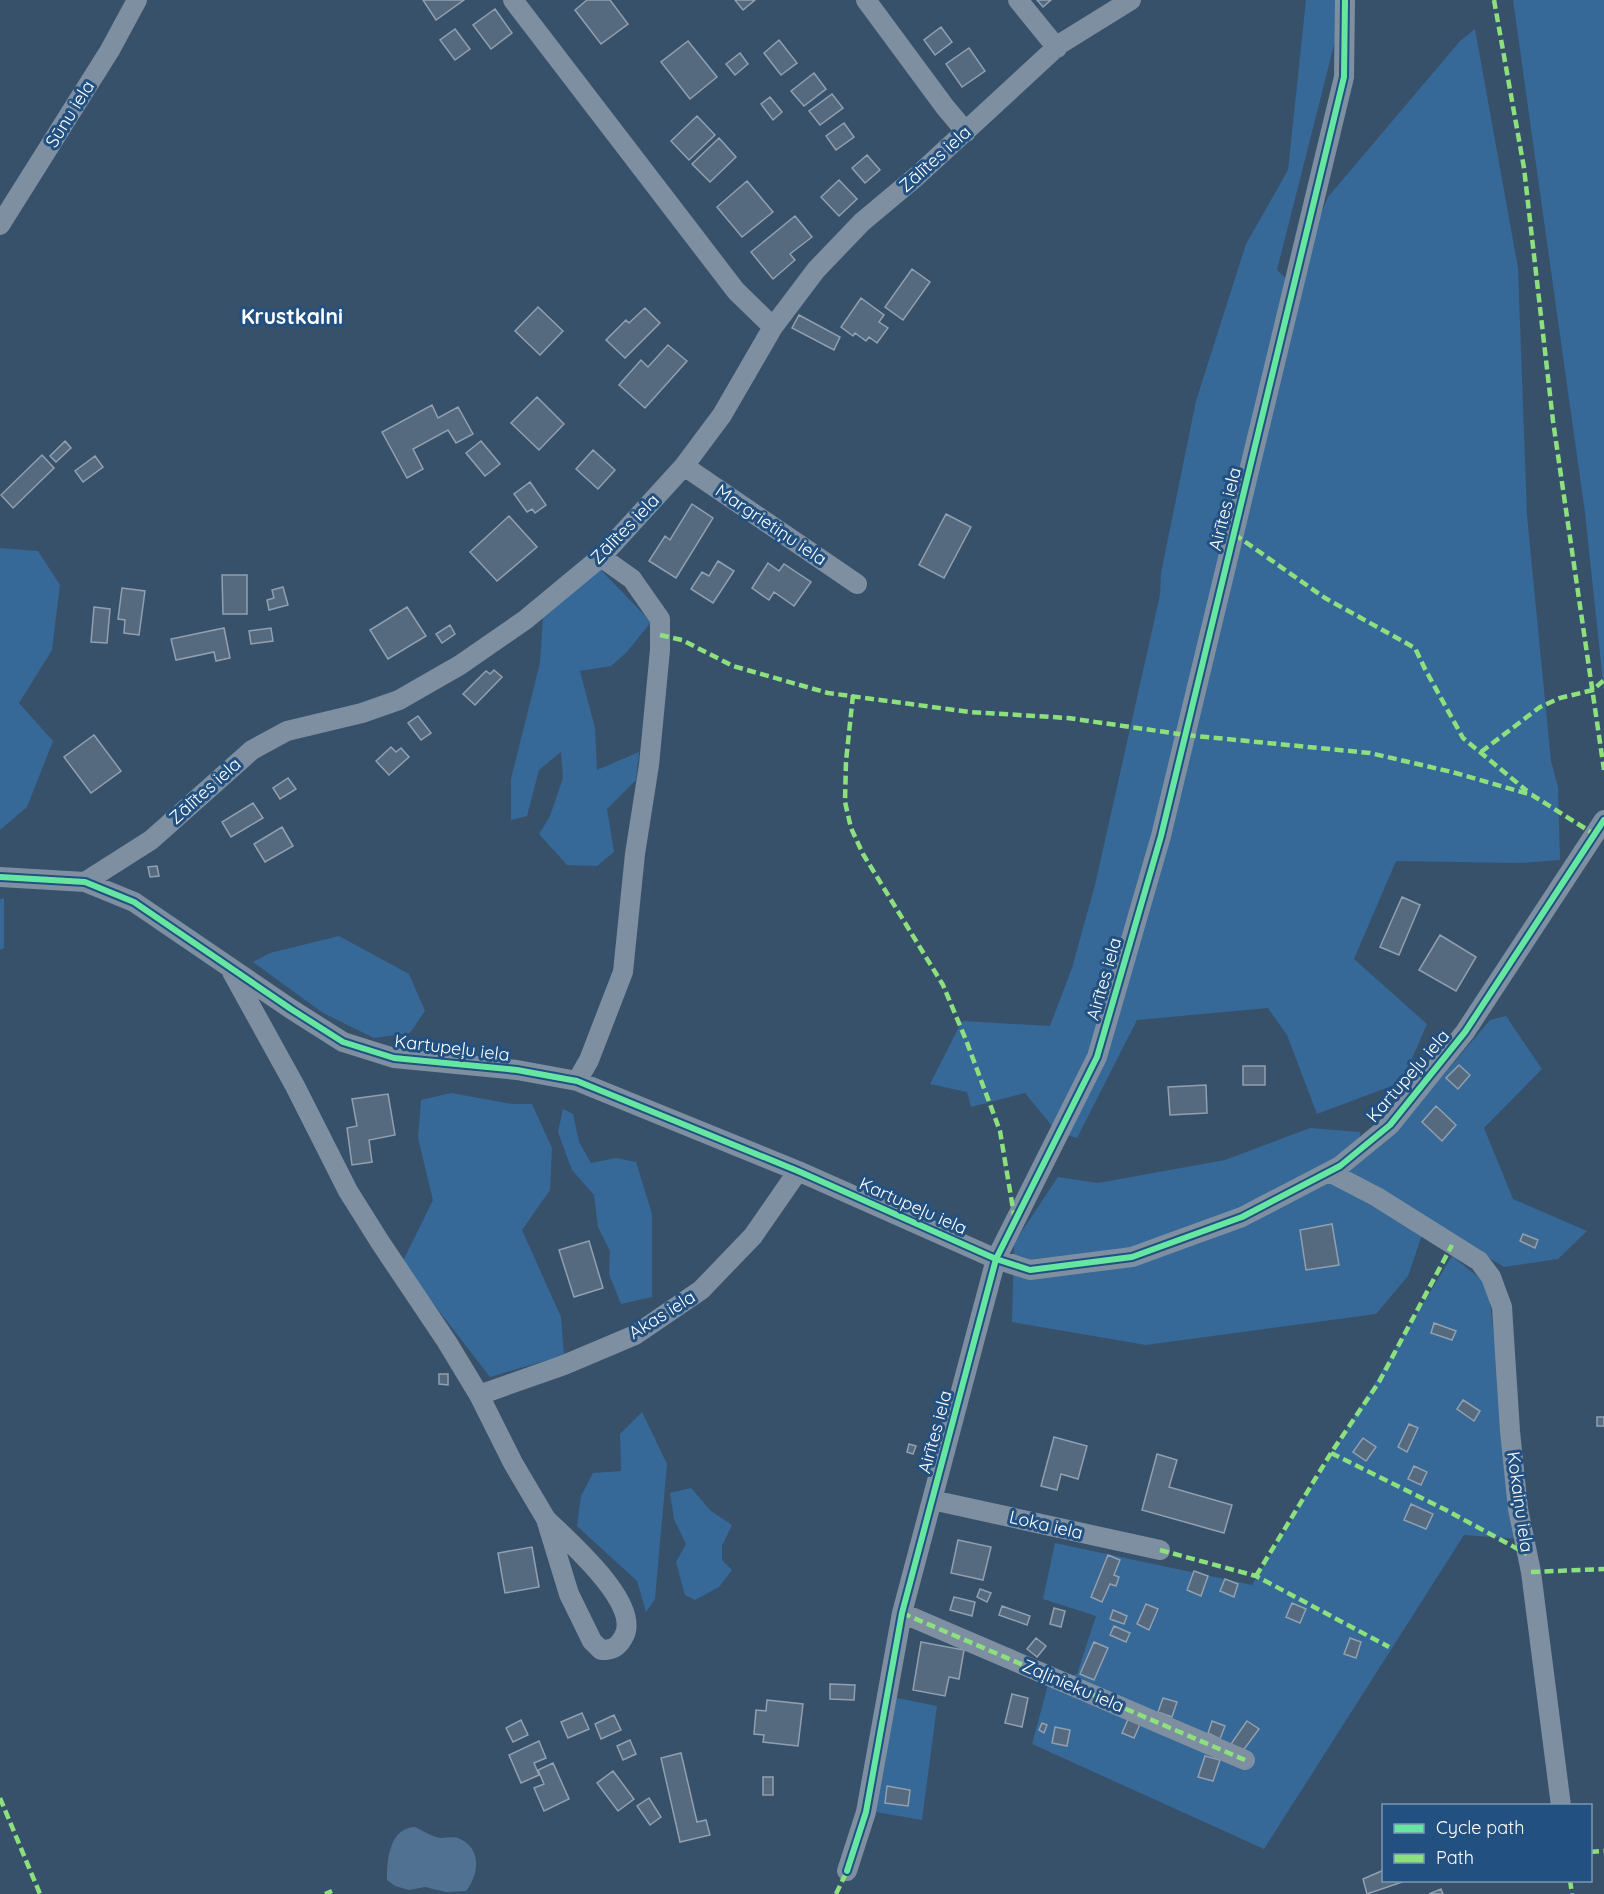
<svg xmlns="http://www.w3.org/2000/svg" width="1604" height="1894" viewBox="0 0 1604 1894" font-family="Quicksand,sans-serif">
<rect width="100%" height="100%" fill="#38516b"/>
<path fill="#366898" d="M1306,0H1340L1335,41L1277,270L1292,284L1328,197L1460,41L1475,29L1518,268L1527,516L1551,761L1558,787L1560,860L1519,863L1396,861L1354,959L1427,1024L1402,1082L1317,1114L1287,1035L1268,1008L1137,1020L1077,1138L1057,1132L1025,1093L971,1107L967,1092L930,1084L962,1021L1050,1026L1072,968L1095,885L1160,595L1161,573L1196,401L1246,244L1288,170Z
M1513,0H1604V691L1585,513Z
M0,548L38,551L60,585L52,650L19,703L53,741L27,807L0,830Z
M599,568L651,622L626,653L611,666L580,671L595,728L597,770L639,752L636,780L607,809L614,852L597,866L567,865L539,834L550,816L563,778L561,752L539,770L527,816L511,820V779L540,663L543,616Z
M4,898V948L0,950V899Z
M339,936L409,974L425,1011L410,1033L374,1038L323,1013L253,962L270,953Z
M1506,1016L1542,1069L1484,1128L1513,1199L1587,1231L1558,1259L1504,1267L1359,1179L1422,1235L1408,1276L1376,1314L1146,1345L1012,1322L1014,1243L1058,1177L1098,1183L1225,1160L1310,1128L1360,1132L1359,1161L1400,1126L1490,1020Z
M451,1093L512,1104H532L552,1148L550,1190L522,1230L561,1317L564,1355L490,1377L402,1263L433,1200L418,1138L421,1100Z
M563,1109L573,1114L579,1142L591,1163L616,1158L636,1162L652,1214V1297L621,1304L609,1274L610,1251L598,1227L594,1195L572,1170L558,1132Z
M1452,1256L1488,1285L1517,1539L1464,1535L1264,1849L1032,1744L1048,1685L1077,1674L1096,1616L1043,1599L1055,1543L1252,1585Z
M642,1412L667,1464L655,1599L646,1612L637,1581L577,1526L581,1496L593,1473L621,1471L620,1434Z
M691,1488L711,1511L732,1525L722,1546V1560L732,1570L719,1587L695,1600L685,1595L676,1562L686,1544L674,1519L670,1493Z
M897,1698L937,1706L922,1820L870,1811Z"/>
<path fill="#507192" d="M415,1827C423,1831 433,1837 441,1838C448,1838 454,1836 460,1839C482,1849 479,1875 466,1891L446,1892L425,1887L409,1890L395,1886L387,1880C387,1860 389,1828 415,1827Z"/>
<path fill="#556a7e" stroke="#91a0b0" stroke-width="1.5" d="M423,0H464L436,20Z
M587,0H610L628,24L601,44L575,10Z
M735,0H755L743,10Z
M1037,0H1051L1043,7Z
M495,9L512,33L491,49L473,25Z
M941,27L952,42L935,55L924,40Z
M455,29L470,49L455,60L440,40Z
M779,40L797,63L781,75L764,53Z
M688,41L717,77L690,99L661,62Z
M969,48L985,71L962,87L946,64Z
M740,53L748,64L735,75L726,64Z
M814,73L826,89L804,106L791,91Z
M832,94L843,108L820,125L809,111Z
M770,97L782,112L773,120L761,104Z
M697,116L715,135L689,160L671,141Z
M844,123L854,137L836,150L826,136Z
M719,138L736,157L710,182L692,164Z
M867,155L880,170L865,183L852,168Z
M839,180L857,199L839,216L821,197Z
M747,181L773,212L742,237L717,207Z
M795,216L812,237L790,254L795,260L773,279L751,252Z
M912,269L930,282L903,320L885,307Z
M861,298L884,315L879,322L888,328L877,343L869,337L866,341L855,333L853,336L841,327Z
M538,307L563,331L540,355L515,331Z
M645,308L660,323L625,358L606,340L626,320L629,323Z
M799,315L840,337L834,350L792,328Z
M668,345L687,361L645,408L619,385L641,360L648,367Z
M537,397L564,424L539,450L511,423Z
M432,405L438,418L458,407L473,434L456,443L448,430L413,449L423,469L407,478L382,432Z
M65,441L71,448L56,462L50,456Z
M481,441L500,464L485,476L466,453Z
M593,450L615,470L598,489L576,469Z
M42,455L54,468L13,508L1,495Z
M95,456L103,467L83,482L75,471Z
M530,482L546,505L535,513L532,509L527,512L514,494Z
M692,504L713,518L676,578L649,561L665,536L670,540Z
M946,514L971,527L944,578L919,565Z
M509,516L537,547L497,581L470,552Z
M718,561L734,571L713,603L691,589L702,572L709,576Z
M768,563L779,571L784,564L811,582L794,606L774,592L769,600L752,588Z
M222,575H247V614H223Z
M283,587L288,605L269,610L267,600L274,598L272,590Z
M122,588L145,591L139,635L124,633L125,620L118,619Z
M94,607L110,609L107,643L91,642Z
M407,607L426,636L388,659L370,630Z
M450,625L455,634L442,643L436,634Z
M224,628L230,658L216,661L214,652L176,660L171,639Z
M271,628L273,641L251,644L249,631Z
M494,670L502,677L475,705L463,694L486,671L490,674Z
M418,716L431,733L421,740L408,723Z
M94,735L121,771L91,793L64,757Z
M391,747L396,752L401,748L409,757L389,775L376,761Z
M288,778L296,789L280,799L273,788Z
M253,803L263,818L231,837L222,822Z
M282,827L293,846L265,862L254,844Z
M157,866L159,876L150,877L148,867Z
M1402,897L1420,905L1399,955L1380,947Z
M1440,935L1476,957L1456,991L1419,970Z
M1459,1065L1470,1075L1458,1089L1446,1078Z
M1243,1066H1265V1085H1243Z
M1206,1085L1207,1113L1170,1115L1168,1087Z
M388,1094L395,1135L369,1140L372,1162L352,1165L347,1128L357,1126L352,1099Z
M1436,1106L1456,1125L1442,1141L1422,1122Z
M1332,1224L1339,1265L1306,1270L1300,1230Z
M1523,1234L1538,1240L1535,1248L1520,1241Z
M589,1241L603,1288L574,1297L559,1250Z
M1434,1323L1456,1331L1452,1340L1431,1333Z
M439,1374H448V1385L439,1384Z
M1463,1400L1480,1411L1474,1421L1457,1409Z
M1597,1417H1604V1426H1597Z
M1409,1424L1418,1428L1407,1452L1398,1447Z
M1054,1437L1087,1446L1078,1479L1061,1474L1057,1490L1041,1486Z
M1363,1438L1376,1447L1366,1461L1353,1452Z
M909,1444L916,1446L913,1454L907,1452Z
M1157,1454L1177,1460L1169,1487L1232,1505L1224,1533L1142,1510Z
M1414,1466L1427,1472L1421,1485L1408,1479Z
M1411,1504L1433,1514L1426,1529L1404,1520Z
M958,1540L991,1547L983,1580L951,1573Z
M532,1547L539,1587L505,1593L498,1553Z
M1108,1555L1120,1560L1114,1575L1119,1577L1116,1586L1110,1584L1102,1602L1091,1597Z
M1194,1571L1208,1576L1201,1596L1187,1590Z
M1225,1579L1238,1584L1234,1597L1220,1591Z
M980,1589L991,1593L987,1602L977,1597Z
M954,1597L975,1602L972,1616L950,1610Z
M1292,1603L1306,1609L1300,1623L1286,1617Z
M1146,1604L1158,1609L1149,1630L1137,1624Z
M1002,1606L1030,1616L1027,1625L999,1615Z
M1054,1608L1065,1611L1061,1627L1050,1624Z
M1113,1610L1127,1616L1124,1624L1110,1619Z
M1114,1626L1130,1633L1126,1642L1110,1635Z
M1036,1638L1046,1646L1037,1657L1027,1649Z
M1350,1638L1361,1642L1356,1658L1344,1654Z
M921,1642L964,1650L959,1679L949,1677L945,1696L913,1690Z
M1094,1642L1108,1648L1094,1680L1080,1674Z
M830,1684L855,1685L854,1700L830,1699Z
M1012,1694L1028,1698L1022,1727L1005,1723Z
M1163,1698L1177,1702L1172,1717L1158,1712Z
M767,1700L803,1704L798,1746L763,1742L764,1735L754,1734L756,1710L766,1711Z
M582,1713L589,1729L568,1738L561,1722Z
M614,1715L621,1730L601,1739L595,1724Z
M1129,1717L1141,1722L1134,1738L1122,1733Z
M521,1720L528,1735L513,1742L506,1728Z
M1212,1721L1225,1726L1220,1739L1208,1733Z
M1247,1721L1259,1729L1242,1752L1231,1744Z
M1042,1723L1047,1725L1044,1733L1039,1730Z
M1055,1727L1070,1730L1067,1746L1052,1743Z
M630,1740L636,1754L623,1760L617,1746Z
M539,1741L546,1758L534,1763L539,1775L521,1783L509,1755Z
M681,1753L697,1822L706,1820L710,1835L680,1842L661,1758Z
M1205,1756L1220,1760L1213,1781L1198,1777Z
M553,1763L569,1799L544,1811L534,1788L544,1784L538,1770Z
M613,1771L634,1799L618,1811L597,1783Z
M763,1777H773V1795H763Z
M887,1786L910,1790L908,1806L885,1803Z
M649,1798L661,1817L650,1825L637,1806Z
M1384,1870V1880H1408L1367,1894L1363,1879Z
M1441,1889L1443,1894H1429Z"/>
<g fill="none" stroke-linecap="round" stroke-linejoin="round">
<path stroke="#7e8fa1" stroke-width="20" d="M513,0L736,291L773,327
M866,0L945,107L966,132
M1018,0L1057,48
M0,225L110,50L137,0
M684,466L857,584
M0,877L85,882L134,902L291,1009L343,1042L394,1058L517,1070L577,1081L798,1171L996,1259L1030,1270L1132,1257L1242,1217L1340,1166L1390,1125L1465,1032L1604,820
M85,882L151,840L252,750L287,731L362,713L399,700L460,665L525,620L601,557L684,466L722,415L773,327L816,270L862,222L917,176L1060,44L1131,0
M232,972L295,1086L348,1191L380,1242L447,1342L479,1395L513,1463L546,1519L569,1594L592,1641L601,1650C612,1650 617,1648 623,1638C644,1605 567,1540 546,1519
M577,1081L589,1060L623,972L635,854L649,765L660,650V619L632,579L601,557
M1329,1172L1377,1197L1479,1261L1491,1277L1502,1307L1510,1431L1518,1509L1531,1572L1561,1806
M479,1395L564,1365L635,1335L701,1290L753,1236L798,1171
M932,1500L1160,1550
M902,1613L1245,1760
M847,1871L866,1812L902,1613L996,1259L1097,1057L1161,836L1344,77L1345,0"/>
<path stroke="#8de07e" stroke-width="4.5" stroke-dasharray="9 4.5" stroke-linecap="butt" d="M1494,0L1524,168L1553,421L1604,770
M1234,534L1325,598L1415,648L1425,669L1463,738L1527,791
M660,635L682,640L733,666L828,693L970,712L1068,718L1186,735L1370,753L1452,772L1532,795L1594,834
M853,695L846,761L845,802L851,828L863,854L943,985L966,1040L1000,1131L1015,1221
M1481,752L1540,707L1560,698L1593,690L1604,680
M1331,1453L1446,1510L1527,1554
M1160,1550L1256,1576L1389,1647
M1531,1572L1604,1569
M1256,1576L1331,1453L1379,1382L1452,1245
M902,1613L1245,1760
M0,1798L40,1894
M1590,1852L1604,1851
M1570,1880L1572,1894
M325,1894L332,1891
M836,1894L847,1871"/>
<defs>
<path id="cycleway" d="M0,877L85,882L134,902L291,1009L343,1042L394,1058L517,1070L577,1081L798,1171L996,1259L1030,1270L1132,1257L1242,1217L1340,1166L1390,1125L1465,1032L1604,820
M847,1871L866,1812L902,1613L996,1259L1097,1057L1161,836L1344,77L1345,0"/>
</defs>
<use href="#cycleway" stroke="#225181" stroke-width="10"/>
<use href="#cycleway" stroke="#66e7a1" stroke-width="6"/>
</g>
<g text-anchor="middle" stroke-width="6" stroke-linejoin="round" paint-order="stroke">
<g font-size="18" fill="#fff" stroke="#225181">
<text transform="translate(70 114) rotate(-58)" y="6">Sūnu iela</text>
<text transform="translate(935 159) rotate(-42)" y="6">Zālītes iela</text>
<text transform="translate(1225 509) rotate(-76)" y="6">Airītes iela</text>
<text transform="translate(771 525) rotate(34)" y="6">Margrietiņu iela</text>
<text transform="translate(625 529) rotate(-46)" y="6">Zālītes iela</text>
<text transform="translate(205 791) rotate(-42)" y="6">Zālītes iela</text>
<text transform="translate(1104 979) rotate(-74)" y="6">Airītes iela</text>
<text transform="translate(452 1048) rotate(7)" y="6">Kartupeļu iela</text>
<text transform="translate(1408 1076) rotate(-49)" y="6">Kartupeļu iela</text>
<text transform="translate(913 1206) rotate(24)" y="6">Kartupeļu iela</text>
<text transform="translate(662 1315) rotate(-32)" y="6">Akas iela</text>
<text transform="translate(935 1432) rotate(-75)" y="6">Airītes iela</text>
<text transform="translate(1520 1502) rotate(82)" y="6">Kokaiņu iela</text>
<text transform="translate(1046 1525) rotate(13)" y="6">Loka iela</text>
<text transform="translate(1073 1686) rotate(23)" y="6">Zaļinieku iela</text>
</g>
<g font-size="21" font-weight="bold" fill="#fff" stroke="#225181">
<text x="292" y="324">Krustkalni</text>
</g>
</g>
<rect x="1382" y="1804" width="210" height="78" fill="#225181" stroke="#7a97b3" stroke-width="1.5"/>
<rect x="1394" y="1824" width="30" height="9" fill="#66e7a1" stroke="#7a97b3" stroke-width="1.5"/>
<text x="1436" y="1834" font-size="18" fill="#ffffff">Cycle path</text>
<rect x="1394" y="1854" width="30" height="9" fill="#8de07e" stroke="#7a97b3" stroke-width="1.5"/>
<text x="1436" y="1864" font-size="18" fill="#ffffff">Path</text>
</svg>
